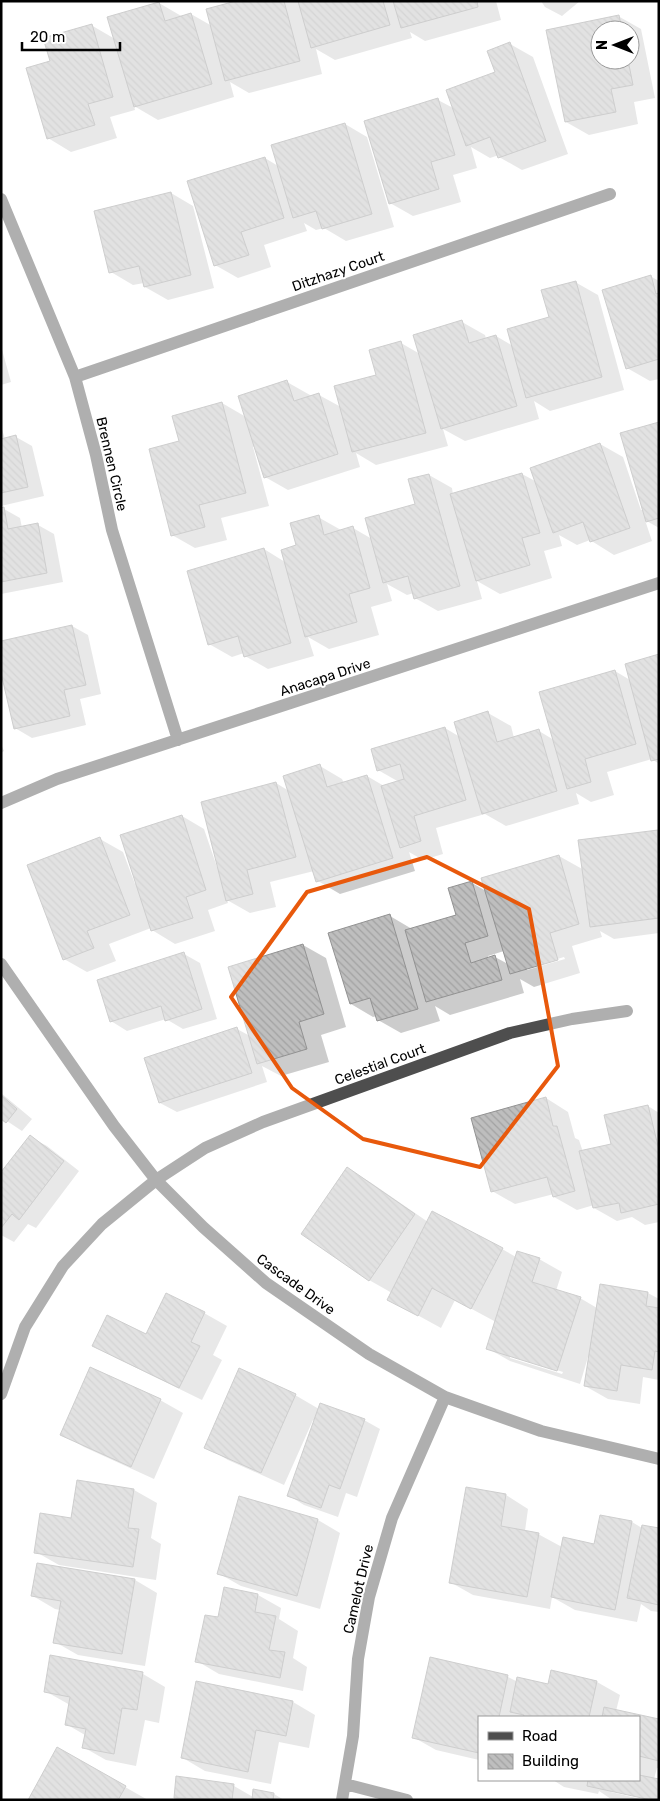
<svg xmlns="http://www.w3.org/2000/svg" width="660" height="1801" viewBox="0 0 660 1801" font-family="Rubik,sans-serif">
<defs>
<pattern id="building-back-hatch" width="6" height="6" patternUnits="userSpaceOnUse" patternTransform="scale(1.25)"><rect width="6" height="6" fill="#bebebe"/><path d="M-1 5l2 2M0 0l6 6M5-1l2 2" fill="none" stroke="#a2a2a2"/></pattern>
</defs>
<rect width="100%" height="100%" fill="#fff"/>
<path fill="#0003" fill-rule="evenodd" d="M240,1H496L501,20L425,41L410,32L412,38L335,60L316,49L322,74L249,93L230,82L234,97L158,120L134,106L135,110L110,117L117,138L71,152L48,138L51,62L91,25L115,39L159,3L183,17L191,14L212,26Z
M541,1H580L562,16L545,7Z
M618,16L641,29L655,98L634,102L638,124L589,135L566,122L548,31ZM600,30H630V60H600Z
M510,44L533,57L568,154L522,170L499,157V155L490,158L471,147L477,168L453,175L461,202L413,216L390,203L438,100L455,109L497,73Z
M345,124L367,137L394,227L346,241L324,228L316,230L304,223L307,231L264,245L271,267L238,278L215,265L265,158L278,166Z
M171,193L193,206L214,288L168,300L145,287L144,283L133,285L111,272Z
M650,276L659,281V379L650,381L627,368Z
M575,282L598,295L624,390L550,411L534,401L539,419L465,441L443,429L448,446L376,465L356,453L360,467L288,490L265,477L255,446L253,447L269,506L221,518L227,540L195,548L172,535L181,442L222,403L246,417L287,382L310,395L311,397L319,395L341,407L377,376L401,343L420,354L462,322L485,335L486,339L496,336L513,346L551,318Z
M1,346L11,382L1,385Z
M659,423V528L645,520L652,541L614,555L590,540L577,545L559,535L562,546L544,551L552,578L500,594L477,581L482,599L438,611L415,598L414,593L407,595L387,584L392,601L371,607L379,635L329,649L308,637L314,656L268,669L245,656L244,653L232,657L209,644L264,549L285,562L318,517L341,530L353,528L372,539L417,505L429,475L452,488L453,495L522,474L537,482L600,444L623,457L641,510H643Z
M1,426L5,439L16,437L32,446L44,496L1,506Z
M1,509H4L20,518L22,528L38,525L54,534L63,582L1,594Z
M72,626L88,635L101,694L80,699L86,725L32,738L15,728Z
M659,656V764L652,759L607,772L614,795L591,802L576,793L579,804L506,826L485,814L436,828L443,854L423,860L409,852L415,871L340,894L318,881L314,871L270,882L276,907L250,913L227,900L228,903L208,910L215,931L175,944L152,930L151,928L109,944L116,961L87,972L64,959L100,839L123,852L135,884H137L182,816L204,829L217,867H219L276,783L289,791L320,766L342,779L344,783L367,776L384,786L399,782L378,770L445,728L460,737L488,713L511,726L514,738L539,731L554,740L615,671L630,680Z
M1,744L4,751L1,753Z
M658,831L659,933L614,939L600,931L602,937L572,946L580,973L534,987L520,979L524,993L450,1015L435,1006L440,1021L401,1033L378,1020L377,1016L373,1017L351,1004L390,916L412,929L457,915L472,883L486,891L559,856L584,870ZM504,951L508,964L495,957L488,959V956ZM564,957L565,959L527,970V968Z
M303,945L326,958L346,1027L321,1035L329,1062L281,1076L262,1066L267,1082L177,1112L160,1103L146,1059L237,1029L250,1036Z
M184,954L200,963L217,1019L183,1029L166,1019L127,1031L111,1021Z
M1,1093L32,1119L22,1131L1,1117Z
M546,1098L568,1112L575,1138L579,1140L583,1152L612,1145L648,1106L659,1113V1222L645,1225L632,1217L617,1221L594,1208V1205L577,1210L554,1197V1194L515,1204L492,1191Z
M30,1137L47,1146L79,1171L36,1228L28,1224L14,1242L1,1235V1174Z
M348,1169L370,1182L428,1222L502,1249L516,1257L539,1259L562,1272L556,1291L580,1298L597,1308L601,1286L648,1293L659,1299V1380L643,1377L640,1404L608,1399L585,1386L589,1357H588L580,1384L510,1361L487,1348L496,1322L455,1300L441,1328L388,1299L392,1293L369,1280ZM510,1355L563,1372L562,1374L510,1358Z
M204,1313L227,1326L213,1355L222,1360L202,1400L116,1358L94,1345L147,1336Z
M295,1395L319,1409L364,1420L380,1429L357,1497L346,1493L338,1517L304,1505L288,1495L315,1420H313L284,1485L228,1460L206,1447Z
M160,1400L183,1413L154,1479L84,1447L62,1434Z
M78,1482L134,1490L157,1503L151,1538L161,1544L156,1580L59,1565L36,1552L72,1520Z
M506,1495L528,1509L525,1531L538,1534L562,1547L595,1545L632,1522L642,1528L659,1530V1612L651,1611L641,1604L637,1622L575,1610L552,1597L550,1609L473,1595L450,1582Z
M318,1520L340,1533L320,1609L241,1586L218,1573Z
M135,1580L157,1593L145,1666L78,1655L55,1642L60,1610L55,1609L33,1596Z
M225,1589L258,1595L281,1608L279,1619L298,1631L293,1658L307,1667L303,1691L219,1674L197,1661L219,1619Z
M431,1658L508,1677L518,1682L549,1685L552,1672L597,1682L620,1695L616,1711L659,1721V1768H657L654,1779L611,1790V1792L645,1800L611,1799L599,1791L598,1794L564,1787L553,1780H639V1717H479V1760L436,1750L413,1737Z
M143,1674L165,1687L159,1723L145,1720L136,1766L106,1760L83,1747L85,1735L66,1724L70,1705L45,1691Z
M293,1702L315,1715L309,1748L279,1742L271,1784L205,1771L183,1758Z
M177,1777L234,1786L253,1797L274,1794L284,1800H178L175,1798Z
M125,1787L148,1800H30Z"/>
<path fill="url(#building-back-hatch)" stroke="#929292" d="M236,1H284L300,61L225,81L206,9Z
M298,1H383L390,25L311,48Z
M393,1H477L478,7L401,28Z
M159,2L165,21L191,13L212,84L134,107L107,17Z
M619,15L622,30H600V60H628L633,85L611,89L616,112L565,122L546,30Z
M92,24L113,97L88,104L95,125L47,139L26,68L50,61L43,38Z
M510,42L546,141L498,158L490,137L466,146L446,90L495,72L487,51Z
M438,98L455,155L431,162L439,189L389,204L364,121Z
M345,123L372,214L322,229L316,211L293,218L271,145Z
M265,157L284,218L241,232L249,255L214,266L187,181Z
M171,192L191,275L144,287L139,266L109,273L94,211Z
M651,275L656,294L659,293V359L626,369L602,290Z
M576,281L602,377L526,398L507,329L549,317L541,290Z
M462,320L469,343L496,335L517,406L441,429L413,335Z
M401,341L426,433L352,452L334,386L376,375L369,350Z
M287,380L294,401L319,393L338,454L264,478L238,396Z
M222,402L246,493L199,505L205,527L171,536L149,449L179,441L172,416Z
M659,422V518L646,522L620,433Z
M16,435L28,487L1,493V439Z
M600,443L630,528L590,542L583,522L553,533L530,468Z
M522,473L540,533L522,538L530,565L476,581L450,494Z
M429,474L460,586L414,599L408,576L383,583L365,518L415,504L408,479Z
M4,507L8,529L38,523L47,573L1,582V508Z
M319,515L324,535L353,526L370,588L349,594L357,622L305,637L281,550L296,545L290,523Z
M264,548L291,643L244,657L238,636L208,645L187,571Z
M72,625L86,685L64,690L70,716L14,729L1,673V641Z
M659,654V759L651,761L625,664Z
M615,670L636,744L585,759L591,782L567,789L539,692Z
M488,711L497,742L539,729L557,791L482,814L454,722Z
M445,727L466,800L414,816L421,841L400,848L381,786L404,779L400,764L377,771L371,749Z
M320,764L327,787L367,775L393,858L316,882L283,776Z
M276,782L296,857L247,870L253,894L226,901L201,802Z
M182,815L206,890L186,897L193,918L151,931L120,835Z
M658,830L659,918L590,927L578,840Z
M100,837L130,915L87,931L94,948L63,960L27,865Z
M559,855L579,924L550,933L558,960L510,974L481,878Z
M472,881L488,936L465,943L471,963L495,955L502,980L426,1002L405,930L456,915L448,888Z
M390,914L418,1009L377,1021L370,998L350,1004L328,933Z
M303,944L324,1014L299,1022L307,1049L257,1064L228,967Z
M184,952L202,1009L165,1021L161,1006L110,1022L97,980Z
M237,1027L252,1073L159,1103L144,1058Z
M1,1095L17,1109L6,1123L1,1119Z
M546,1097L553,1126H557L575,1191L553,1197L547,1177L491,1192L471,1118Z
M648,1105L659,1150V1204L621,1213L619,1203L593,1208L579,1151L611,1144L604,1115Z
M30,1135L64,1161L19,1220L12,1214L1,1228V1172Z
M347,1167L415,1214L369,1281L301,1234Z
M432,1211L503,1248L471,1309L432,1288L418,1316L387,1300Z
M517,1251L540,1258L532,1282L581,1297L557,1371L486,1349Z
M600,1284L648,1292L646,1306L659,1308V1352L655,1351L652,1370L621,1365L617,1391L584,1386Z
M166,1293L205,1312L191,1342L200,1346L179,1388L92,1346L107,1315L146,1334Z
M90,1367L161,1399L131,1467L60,1435Z
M239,1368L296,1394L261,1473L204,1448Z
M320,1403L365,1419L340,1489L329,1485L321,1508L287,1496Z
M77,1480L134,1489L128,1528L139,1529L133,1567L34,1553L40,1513L71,1518Z
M466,1487L506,1494L501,1526L539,1533L527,1597L449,1583Z
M239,1496L318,1519L297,1596L217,1574Z
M600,1515L632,1521L615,1610L551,1597L563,1537L594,1544Z
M642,1525L659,1528V1605L627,1598Z
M37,1563L135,1579L122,1654L53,1643L61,1601L31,1596Z
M224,1587L258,1594L255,1612L276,1616L269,1650L285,1652L280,1678L195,1662L205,1615L218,1617Z
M50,1655L143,1672L137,1710L122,1708L114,1754L82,1748L86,1729L65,1725L70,1697L44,1692Z
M430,1657L508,1675L499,1717H479V1753L412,1738Z
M551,1670L597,1681L589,1717H523L524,1715L510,1712L517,1677L548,1684Z
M196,1681L293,1701L286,1736L256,1730L248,1772L181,1758Z
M604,1707L659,1719V1761L639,1756V1717H602Z
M57,1747L126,1786L118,1800H28Z
M639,1775L659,1779V1800H651L587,1786L588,1780H639Z
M176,1776L234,1784L232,1800L174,1798Z
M253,1789L274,1793L273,1800H252Z"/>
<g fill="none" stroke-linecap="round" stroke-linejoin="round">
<path stroke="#4e4e4e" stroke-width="12" d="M1,199L75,377L96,455L112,530L178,740
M75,377L610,194
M1,803L57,779L659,583
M1,964L114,1126L156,1180L203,1227L266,1283L369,1354L445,1397L541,1431L659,1459
M1,1394L25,1327L63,1266L102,1224L156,1180L205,1148L263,1122L510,1033L572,1019L627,1011
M345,1784L407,1800
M342,1800L353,1736L358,1659L369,1597L392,1518L445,1397"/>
</g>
<path d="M0 0H660V1801H0ZM427,857L529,909L558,1066L480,1167L363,1139L292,1088L231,997L307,892Z" fill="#fff" fill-opacity=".55" fill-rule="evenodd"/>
<path fill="none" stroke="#e8590c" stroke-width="4" stroke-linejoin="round" d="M427,857L529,909L558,1066L480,1167L363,1139L292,1088L231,997L307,892Z"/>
<g text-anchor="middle" stroke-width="4" stroke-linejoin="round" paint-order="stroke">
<g font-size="14" fill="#000" stroke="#fff">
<text transform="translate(338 271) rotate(-19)" y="5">Ditzhazy Court</text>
<text transform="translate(112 464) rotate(77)" y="5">Brennen Circle</text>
<text transform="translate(325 677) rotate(-18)" y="5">Anacapa Drive</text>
<text transform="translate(380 1064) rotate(-20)" y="5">Celestial Court</text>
<text transform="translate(296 1284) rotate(36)" y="5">Cascade Drive</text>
<text transform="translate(358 1589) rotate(-77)" y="5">Camelot Drive</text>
</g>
</g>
<rect width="660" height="1801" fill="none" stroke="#000000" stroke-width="5"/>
<rect x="478" y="1716" width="162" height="65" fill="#ffffff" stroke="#999999"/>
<rect x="488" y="1732" width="25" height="8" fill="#4e4e4e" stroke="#999999"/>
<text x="522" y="1741" font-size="15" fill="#000000">Road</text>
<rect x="488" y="1754" width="25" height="15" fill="url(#building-back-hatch)" stroke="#999999"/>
<text x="522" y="1766" font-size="15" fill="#000000">Building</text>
<g transform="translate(615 45) rotate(270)"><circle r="24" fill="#ffffff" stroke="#999999"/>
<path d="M0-4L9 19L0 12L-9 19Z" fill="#000000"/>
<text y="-8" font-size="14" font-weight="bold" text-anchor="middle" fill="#000000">N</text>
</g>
<path d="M22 42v8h98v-8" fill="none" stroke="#000000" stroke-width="2.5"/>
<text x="30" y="42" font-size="15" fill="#000000" stroke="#ffffff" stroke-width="4" paint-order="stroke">20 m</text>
</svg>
